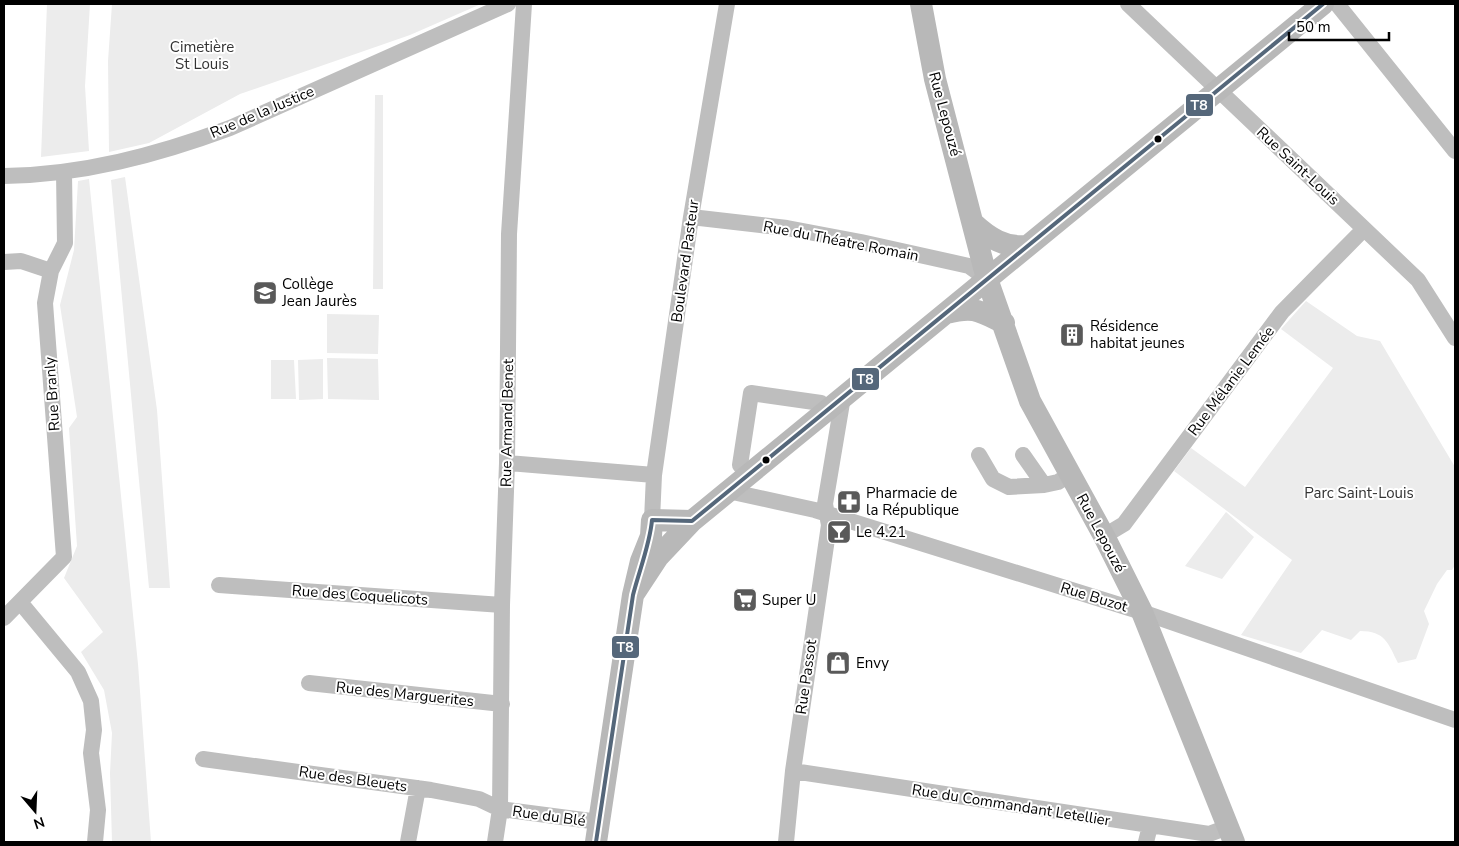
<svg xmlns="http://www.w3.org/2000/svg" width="1459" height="846" viewBox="0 0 1459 846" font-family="'Nunito Sans',sans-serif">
<rect width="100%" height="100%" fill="#fff"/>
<path fill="#ececec" d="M47,4H90L85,86L89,151L41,157Z
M112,4H481L410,35L240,94L149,143L109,152L108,61Z
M375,95H383V289H373Z
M125,177L157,410L170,588H149L111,180Z
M89,179L138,664L151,842H112L110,773L112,733L104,690L81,652L103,632L64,578L77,546L69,428L77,417L60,305L74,250L78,181Z
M1306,301L1357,336L1380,341L1455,467V565L1452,570H1447L1437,584L1424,611L1429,624L1416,659L1398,663C1388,643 1385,631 1360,631L1351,640L1322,630L1301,653L1241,635L1292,560L1174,471L1191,448L1245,487L1333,368L1281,329Z
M327,314L379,315L378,354L327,353Z
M327,358L378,359L379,400L328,399Z
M323,359V399L299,400L298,360Z
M271,360H294L296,399H271Z
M1226,512L1254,537L1222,579L1185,566Z"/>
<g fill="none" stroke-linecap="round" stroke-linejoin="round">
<path stroke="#bebebe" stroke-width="16" d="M1128,4L1418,280L1455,338
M1337,4L1455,151
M4,176C82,175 157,155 230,128L508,4
M691,217L787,228L861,242L969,266L987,279
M4,262L21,261L51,271
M979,455L993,479L1009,487L1044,485
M1023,455L1044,485L1058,482L1069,475
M507,463L654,475
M748,475L740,465L751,393L821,403L828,410
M728,491L815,510L1142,612L1455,720
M652,520L654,475L691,217L727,4
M1104,536L1124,524L1282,312L1364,229
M219,585L502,605
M20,602L78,672L91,701L94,730L91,753L98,810L95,842
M4,618L64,557L45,303L51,271L65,243L64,172
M309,683L502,704
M203,759L431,790L479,799L500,809L599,822
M793,771L1209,834L1228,827
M408,842L418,788
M495,842L500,809L502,605L507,463L509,234L524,4
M786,842L793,771L829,525L825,504L843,397
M1146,842L1150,826"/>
<path stroke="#b8b8b8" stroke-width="22" d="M921,4L935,79L987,279L1030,401L1104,536L1142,612L1234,842
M973,223C989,238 1005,248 1027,246
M946,313C974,306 978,310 1004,323
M633,595L658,557L692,521L1323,4
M596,842L633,595L641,561L651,536L652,520L692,521"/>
<defs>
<path id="bus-1" d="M596,842L633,595C639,571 650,544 652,520L692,521L1323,4"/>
</defs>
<use href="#bus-1" stroke="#fff" stroke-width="8"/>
<use href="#bus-1" stroke="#55677a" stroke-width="4"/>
</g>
<defs>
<symbol id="school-square" viewBox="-11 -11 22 22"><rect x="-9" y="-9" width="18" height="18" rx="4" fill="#595959" stroke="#fff"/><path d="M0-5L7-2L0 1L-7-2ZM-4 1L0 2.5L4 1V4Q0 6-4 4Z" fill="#fff"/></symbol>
<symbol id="building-square" viewBox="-11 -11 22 22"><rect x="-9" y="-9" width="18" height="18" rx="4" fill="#595959" stroke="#fff"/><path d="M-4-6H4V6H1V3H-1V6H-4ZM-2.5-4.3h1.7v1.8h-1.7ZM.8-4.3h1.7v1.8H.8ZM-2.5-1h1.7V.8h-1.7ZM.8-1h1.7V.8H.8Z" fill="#fff"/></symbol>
<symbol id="pharmacy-square" viewBox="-11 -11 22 22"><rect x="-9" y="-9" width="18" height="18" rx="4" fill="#595959" stroke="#fff"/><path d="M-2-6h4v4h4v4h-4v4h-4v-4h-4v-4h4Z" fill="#fff"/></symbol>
<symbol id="bar-square" viewBox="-11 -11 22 22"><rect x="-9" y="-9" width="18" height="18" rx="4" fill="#595959" stroke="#fff"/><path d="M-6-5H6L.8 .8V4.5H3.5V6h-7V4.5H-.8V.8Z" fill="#fff"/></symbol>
<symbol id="supermarket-square" viewBox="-11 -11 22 22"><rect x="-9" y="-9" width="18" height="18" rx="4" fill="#595959" stroke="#fff"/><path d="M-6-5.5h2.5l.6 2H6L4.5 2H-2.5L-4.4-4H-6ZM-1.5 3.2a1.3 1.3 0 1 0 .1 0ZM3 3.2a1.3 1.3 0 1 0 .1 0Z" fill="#fff"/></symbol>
<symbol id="shop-square" viewBox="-11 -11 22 22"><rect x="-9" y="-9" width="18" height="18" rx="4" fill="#595959" stroke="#fff"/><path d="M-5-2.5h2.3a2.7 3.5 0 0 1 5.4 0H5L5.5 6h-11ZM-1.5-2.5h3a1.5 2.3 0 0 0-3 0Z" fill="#fff"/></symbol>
</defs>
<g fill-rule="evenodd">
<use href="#school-square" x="251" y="279" width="28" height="28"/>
<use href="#building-square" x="1058" y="321" width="28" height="28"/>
<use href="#pharmacy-square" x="835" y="488" width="28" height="28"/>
<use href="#bar-square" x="825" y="518" width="28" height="28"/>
<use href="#supermarket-square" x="731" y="586" width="28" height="28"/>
<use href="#shop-square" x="824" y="649" width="28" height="28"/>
</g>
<g fill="#000" stroke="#fff" stroke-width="2">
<circle cx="1158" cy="139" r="4.5"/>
<circle cx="766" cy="460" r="4.5"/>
</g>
<g text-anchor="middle" stroke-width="4" stroke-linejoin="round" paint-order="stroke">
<g font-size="15" fill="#333" stroke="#fff">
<text x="202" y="52">Cimetière<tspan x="202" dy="17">St Louis</tspan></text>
<text x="1359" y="498">Parc Saint-Louis</text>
</g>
<g font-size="15" fill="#000" stroke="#fff">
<text transform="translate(262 112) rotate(-23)" y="5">Rue de la Justice</text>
<text transform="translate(945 114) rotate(75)" y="5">Rue Lepouzé</text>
<text transform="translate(1298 166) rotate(43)" y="5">Rue Saint-Louis</text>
<text transform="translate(841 241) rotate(11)" y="5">Rue du Théatre Romain</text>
<text transform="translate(685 261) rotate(-82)" y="5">Boulevard Pasteur</text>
<text transform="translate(1231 381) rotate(-53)" y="5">Rue Mélanie Lemée</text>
<text transform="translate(52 394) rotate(-94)" y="5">Rue Branly</text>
<text transform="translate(507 423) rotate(-89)" y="5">Rue Armand Benet</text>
<text transform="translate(1101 533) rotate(62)" y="5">Rue Lepouzé</text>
<text transform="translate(360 595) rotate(4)" y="5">Rue des Coquelicots</text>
<text transform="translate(1094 597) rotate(17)" y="5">Rue Buzot</text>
<text transform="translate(806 677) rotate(-82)" y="5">Rue Passot</text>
<text transform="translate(405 694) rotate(6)" y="5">Rue des Marguerites</text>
<text transform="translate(353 779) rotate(8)" y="5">Rue des Bleuets</text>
<text transform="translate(1011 805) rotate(9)" y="5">Rue du Commandant Letellier</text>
<text transform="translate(549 816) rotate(8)" y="5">Rue du Blé</text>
</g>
<g font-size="15" fill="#000" stroke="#fff" text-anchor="start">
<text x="282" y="289">Collège<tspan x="282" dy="17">Jean Jaurès</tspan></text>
<text x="1090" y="331">Résidence<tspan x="1090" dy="17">habitat jeunes</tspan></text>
<text x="866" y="498">Pharmacie de<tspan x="866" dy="17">la République</tspan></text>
<text x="856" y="537">Le 4.21</text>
<text x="762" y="605">Super U</text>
<text x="856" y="668">Envy</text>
</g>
</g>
<g stroke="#fff" stroke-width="2">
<rect x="1185" y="93" width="29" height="24" rx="5" fill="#55677a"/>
<rect x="851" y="367" width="29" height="24" rx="5" fill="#55677a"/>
<rect x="611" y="635" width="29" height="24" rx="5" fill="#55677a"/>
</g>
<g font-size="14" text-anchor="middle" font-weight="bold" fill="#fff">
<text x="1199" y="110">T8</text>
<text x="865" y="384">T8</text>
<text x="625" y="652">T8</text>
</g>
<rect width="1459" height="846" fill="none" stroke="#000000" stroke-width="10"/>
<g transform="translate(35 811) rotate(161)" stroke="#ffffff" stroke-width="4" paint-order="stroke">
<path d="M0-4L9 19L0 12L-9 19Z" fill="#000000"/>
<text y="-8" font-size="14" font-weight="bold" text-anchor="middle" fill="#000000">N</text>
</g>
<path d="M1289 32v8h100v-8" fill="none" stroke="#000000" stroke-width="2.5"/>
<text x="1296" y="32" font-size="15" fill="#000000" stroke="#ffffff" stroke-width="4" paint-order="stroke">50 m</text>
</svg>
